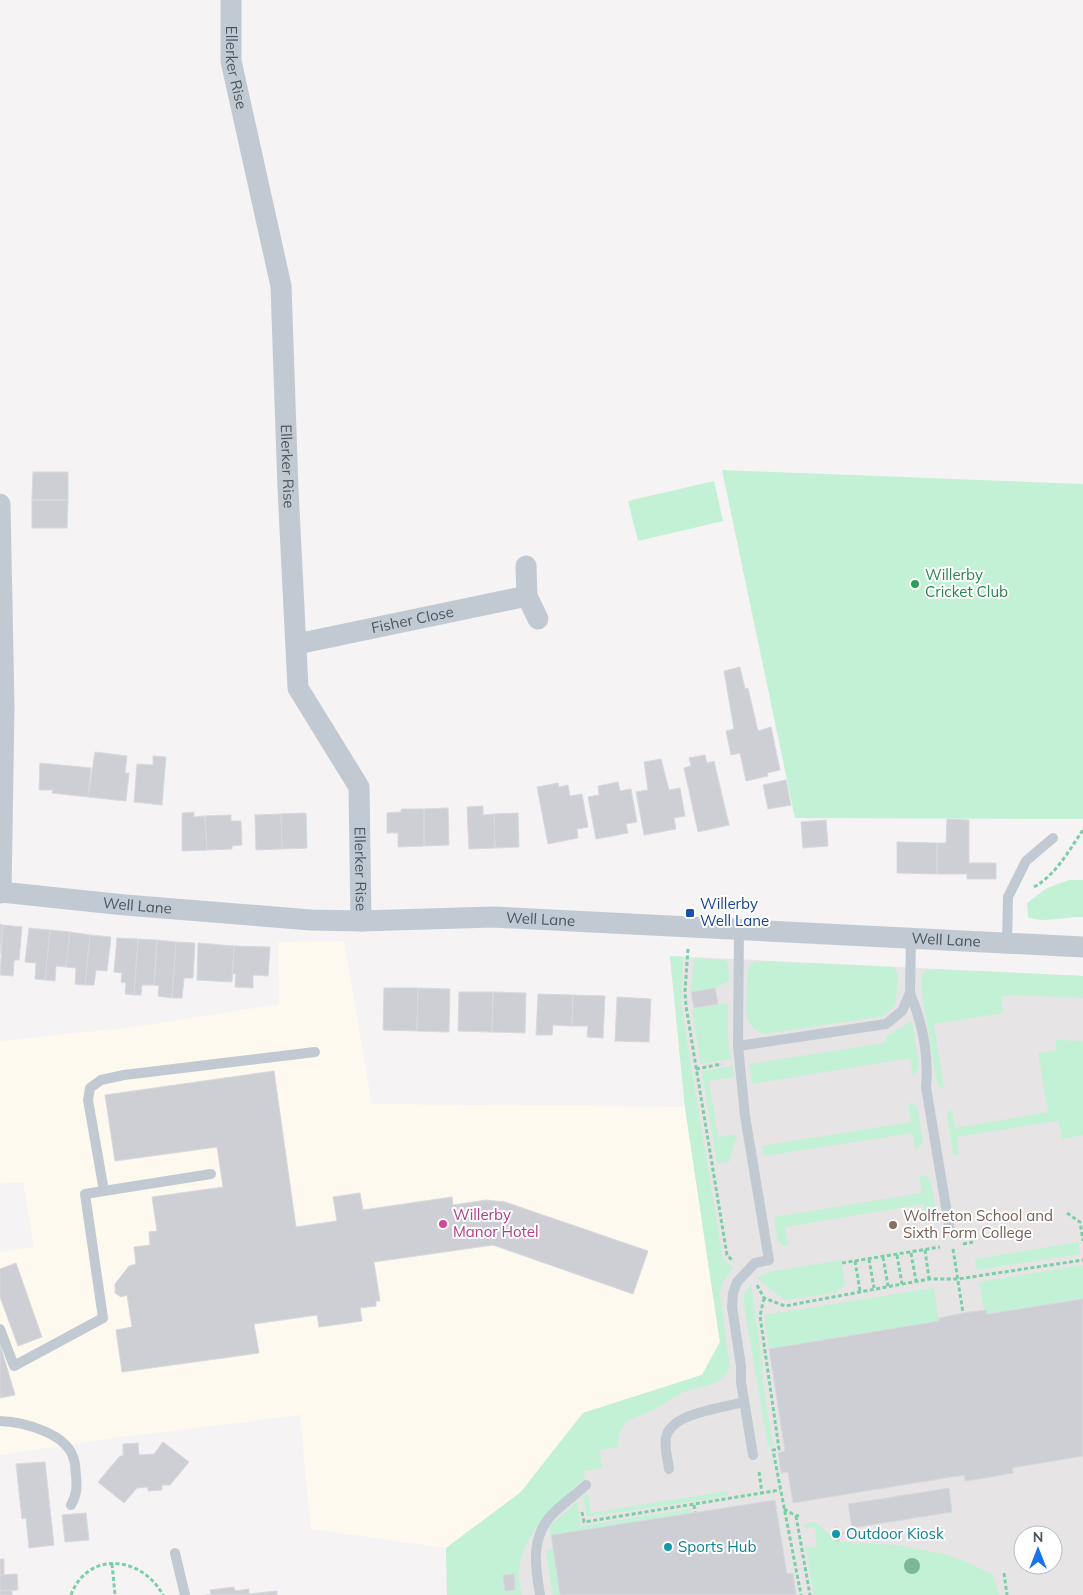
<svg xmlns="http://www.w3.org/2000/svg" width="1083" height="1595" viewBox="0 0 1083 1595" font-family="Mulish,sans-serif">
<rect width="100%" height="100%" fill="#f5f3f3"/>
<path fill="#fdf9ef" d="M344,941L372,1104L685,1107L720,1342L702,1375L583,1413L521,1492L446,1548L311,1529L300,1415L113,1438L0,1455V1252L34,1247L23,1182L0,1183V1041L134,1027L279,1004L278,942Z"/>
<path fill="#e6e4e5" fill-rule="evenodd" d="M670,956L1083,976V1595H447L446,1548L521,1492L583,1413L702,1375L720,1342L685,1107ZM1023,1535H1053V1565H1023Z"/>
<path fill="#c3f1d5" d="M722,470L1083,484V819L795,818Z
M714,481L723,521L638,541L628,501Z
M1069,880H1083V917C1063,916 1046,924 1028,917L1027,903L1047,888Z
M670,956L683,957L681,1004L723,1259L733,1268L722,1284L720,1294L730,1366L727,1373L716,1383L683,1392L651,1411L626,1421L619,1433L618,1447L600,1450L602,1468L584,1471L585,1478C557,1504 526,1527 519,1568C517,1576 521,1587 522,1595H447L446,1548L521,1492L583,1413L702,1375L720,1342L685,1107Z
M694,958L726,960L729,968V981L715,988L691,992Z
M755,961L894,967L898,975L896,1004L883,1016L764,1034L755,1030L748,1021L746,1012L748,968Z
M926,969L1083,976V998L1014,995L1001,997L1003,1013L934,1024L944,1088H941L937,1083L922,993V975Z
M728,1003V1041L731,1059L701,1064L692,1009Z
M912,1021L919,1068L913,1076L910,1058L752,1084L749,1064L884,1043L888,1035Z
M1055,1040L1083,1041V1135L1062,1139L1059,1121L1049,1122L957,1137L959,1155L953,1154L947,1113L952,1110L955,1128L1048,1112L1038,1053L1057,1050Z
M732,1066L734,1077L709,1081L718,1137L737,1134L729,1162L717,1163L702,1071Z
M908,1102L917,1106L923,1142L916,1151L912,1133L764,1156L762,1146L911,1122Z
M919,1175L928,1177L930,1181C933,1195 941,1215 926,1223L923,1204L785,1227L788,1246H783L777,1239L774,1217L922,1193Z
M1078,1242L1080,1254L977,1270L975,1259Z
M841,1260L845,1285L834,1293L784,1300L757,1278L769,1272Z
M1083,1265V1299L987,1314L986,1310H984L979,1282Z
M751,1284L763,1370L761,1371L773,1446L768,1447L744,1305V1295Z
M934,1288L939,1321L769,1349L764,1315Z
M727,1491L728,1495L715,1498L587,1517L583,1496L588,1494L591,1513Z
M577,1502L581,1526L690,1509L691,1513L551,1535L549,1527Z
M815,1522L838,1542L896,1545L944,1554L965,1561L993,1575L999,1595H814L806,1548L817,1547L815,1527L804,1528L803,1524Z
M553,1549L560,1595H553L546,1551Z"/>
<path fill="#cdcfd5" stroke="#d7d9de" d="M33,472H68V500H32Z
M32,500H68L67,528H32Z
M740,667L745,689L748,688L758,731L771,727L780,770L767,773L768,776L746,781L740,753L731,755L726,731L734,729L724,671Z
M95,752L127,756L125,773H129L126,801L88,797Z
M705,755L707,763L714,761L729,825L698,832L684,768L691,766L689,758Z
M153,756L166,757L162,805L134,802L137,764L153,765Z
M661,759L669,790L680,788L685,816L674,818L676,829L644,835L636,792L648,790L644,762Z
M40,763L91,768L88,797L52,793L53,790H39Z
M786,780L791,805L768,809L763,785Z
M618,782L620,791L631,789L637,822L626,824L628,833L596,839L588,797L599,795L598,786Z
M558,783L559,787L568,785L570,796L582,794L588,827L577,829L578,838L548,844L537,787Z
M483,806V815L494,814L495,848L469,849L467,807Z
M448,808L449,845L424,846V809Z
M401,809H424V846L398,847V833H387V813L401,812Z
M194,812V817L205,816L207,850L182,851V813Z
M306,813L307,848L282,849L281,814Z
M518,813L519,847L495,848L494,814Z
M281,814L282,849L256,850L255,815Z
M231,815V821H241L242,845L232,846V849L207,850L205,816Z
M947,819L969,820V863H996V879H967V874H937V843H946Z
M826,820L828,846L803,848L801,822Z
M897,842L937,843V874L897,873Z
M0,924L3,925L0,954Z
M3,925L22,927L19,960H14L13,976L0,975Z
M29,928L50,930L45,980L35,979L36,963L25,962Z
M50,930L70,932L66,967L56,966L55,981L45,980Z
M70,932L90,935L85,985L75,984L76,968L66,967Z
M90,935L111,937L107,971L96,970L94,985H85Z
M117,938L138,939L134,995L125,994L126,983L121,982L122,973L114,972Z
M138,939L157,940L154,985H142L141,995H134Z
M157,940L176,942L172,998L158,996L159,986L154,985Z
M176,942L195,943L193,978H184L182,998H172Z
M198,943L234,946L232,982L197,980Z
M234,946L270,947L268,976L253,975V988L235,987L236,974H232Z
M384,988H418L417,1031L383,1030Z
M418,988L450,989L449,1032L417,1031Z
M715,988L718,1004L694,1008L691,992Z
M459,992H493L492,1032L458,1031Z
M493,992L526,993L525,1033L492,1032Z
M538,994L573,995L572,1026L553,1025L552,1035H536Z
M573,995L605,996L603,1038L587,1037L588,1026H572Z
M617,997L651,999L649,1042L615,1041Z
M274,1071L296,1227L337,1221L333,1197L360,1193L363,1210L452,1197L453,1205L486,1200L505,1202L648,1251L633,1294L493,1245L374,1262L380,1301H376V1306L360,1308L362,1321L319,1327L317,1315L254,1324L259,1353L122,1372L116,1330L132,1327L127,1295L121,1297L115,1293V1284L129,1266L136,1264L134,1247L150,1245L149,1232L157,1231L152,1197L223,1187L217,1147L115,1161L105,1095Z
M16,1263L42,1337L18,1346L0,1297V1269Z
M1083,1299V1456L1012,1468L1013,1473L986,1478L965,1481L964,1475L793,1503L788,1472L781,1473L778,1453L785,1451L769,1349L939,1321V1318L963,1313L986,1310L987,1314Z
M0,1344L15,1395L0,1398Z
M163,1442L189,1462L170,1485H162V1490L148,1491V1487L137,1488L124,1503L98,1482L120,1456H123V1444L138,1443L139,1455L154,1454Z
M45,1462L54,1545L29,1548L26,1518L22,1519L16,1464Z
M949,1488L952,1512L852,1528L848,1504Z
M775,1500L787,1574L793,1573L796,1595H560L551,1535Z
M86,1513L89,1540L65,1542L62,1515Z
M835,1527L844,1533L838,1542L829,1535Z
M0,1559H4V1575H0Z
M17,1574L18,1590L0,1591V1575Z
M514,1574L515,1590L505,1591L503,1575Z
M234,1587L235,1591L249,1589V1594L277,1591V1595H206H211L210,1590Z
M12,1590V1595H0V1591Z"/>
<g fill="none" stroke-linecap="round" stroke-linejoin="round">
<path stroke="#7ad0a6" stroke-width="3" stroke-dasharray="4 2.5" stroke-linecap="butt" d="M1034,887C1056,875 1069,850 1083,830
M688,949L685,991L686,1006L727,1255L732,1260
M696,1069L722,1064
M1067,1213L1080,1222L1083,1241
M963,1244L973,1242
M953,1249L963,1313
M925,1250L929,1279
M911,1253L916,1281
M897,1255L902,1284
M883,1257L888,1286
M869,1259L874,1288
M855,1261L860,1291
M842,1263L940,1247
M757,1285L764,1298L785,1306L929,1279H958L1083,1260
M764,1298L760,1316L779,1449L773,1450L801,1595
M759,1472L762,1493
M694,1505L695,1512
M784,1509L796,1516L801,1515
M582,1512L584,1522L780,1490
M796,1516L810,1595
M112,1564L115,1595
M1004,1573L1007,1595
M71,1595C88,1550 142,1556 163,1595"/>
<path stroke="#c1cad2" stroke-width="10" d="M739,928L738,1046L745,1116L769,1260L755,1263L737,1282L733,1293L732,1307L741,1366V1382L753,1455
M1007,943L1008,897L1026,861L1053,838
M910,993C922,1022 929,1055 926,1087L950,1231
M738,1046L886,1024L902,1011L910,993L911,939
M104,1191L88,1100L90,1088L101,1080L124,1075L315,1052
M0,1329L14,1366L103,1318L85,1194L211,1174
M0,1421C23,1422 68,1433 74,1460C76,1465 75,1471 76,1475C77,1488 77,1494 71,1505
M669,1469C668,1460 664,1447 666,1438C670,1413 722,1408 744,1402
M175,1553L185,1595
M540,1595C536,1571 531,1544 546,1522C555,1508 574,1497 586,1485"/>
<g stroke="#c1cad2" stroke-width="21">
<path id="s1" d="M231,0V61L281,286L288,489L298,688L359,787L361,921"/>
<path d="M0,504L4,707L1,893"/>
<path d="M526,566L527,596L538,619"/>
<path id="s2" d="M297,644L527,596"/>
<path id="s3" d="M0,892L125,905L311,920L361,921L493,917L1083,947"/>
</g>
</g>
<circle fill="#7bb799" cx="912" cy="1566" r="8"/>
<circle fill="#2e9e5b" stroke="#fff" stroke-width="2" cx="915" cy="584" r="5"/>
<rect fill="#1a4fb4" stroke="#fff" stroke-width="2" x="685" y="908" width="10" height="10" rx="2.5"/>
<circle fill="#d1479c" stroke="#fff" stroke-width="2" cx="443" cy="1224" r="5"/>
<circle fill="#8d6e63" stroke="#fff" stroke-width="2" cx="893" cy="1225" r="5"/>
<g fill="#0f9aa8" stroke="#fff" stroke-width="2">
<circle cx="836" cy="1534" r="5"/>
<circle cx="668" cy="1547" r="5"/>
</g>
<g text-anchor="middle" stroke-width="4" stroke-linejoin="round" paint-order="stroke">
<g font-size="15" fill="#4a5661" stroke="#fff">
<text dy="5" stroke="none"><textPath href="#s1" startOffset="68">Ellerker Rise</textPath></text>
<text dy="5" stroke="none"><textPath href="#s1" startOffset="472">Ellerker Rise</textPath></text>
<text dy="5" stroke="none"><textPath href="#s2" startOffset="118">Fisher Close</textPath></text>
<text dy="5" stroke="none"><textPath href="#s1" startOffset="892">Ellerker Rise</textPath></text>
<text dy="5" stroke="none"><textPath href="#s3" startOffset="138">Well Lane</textPath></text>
<text dy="5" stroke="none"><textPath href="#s3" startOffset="542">Well Lane</textPath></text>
<text dy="5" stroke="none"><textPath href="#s3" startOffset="948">Well Lane</textPath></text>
</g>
<g font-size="15" fill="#27864d" stroke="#fff" text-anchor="start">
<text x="925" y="580">Willerby<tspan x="925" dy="17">Cricket Club</tspan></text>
</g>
<g font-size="15" fill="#164399" stroke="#fff" text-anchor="start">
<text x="700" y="909">Willerby<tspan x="700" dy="17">Well Lane</tspan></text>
</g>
<g font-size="15" fill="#b23c85" stroke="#fff" text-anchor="start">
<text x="453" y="1220">Willerby<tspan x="453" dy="17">Manor Hotel</tspan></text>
</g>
<g font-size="15" fill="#785e54" stroke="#fff" text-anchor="start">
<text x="903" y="1221">Wolfreton School and<tspan x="903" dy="17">Sixth Form College</tspan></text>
</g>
<g font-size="15" fill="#0d838f" stroke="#fff" text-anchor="start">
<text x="846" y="1539">Outdoor Kiosk</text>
<text x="678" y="1552">Sports Hub</text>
</g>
</g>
<g transform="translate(1038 1550)"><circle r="24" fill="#ffffff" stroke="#b7bbc0"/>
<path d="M0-4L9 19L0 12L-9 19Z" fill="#1a73e8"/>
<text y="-8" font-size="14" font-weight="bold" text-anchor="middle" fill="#4a5661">N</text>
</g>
</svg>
